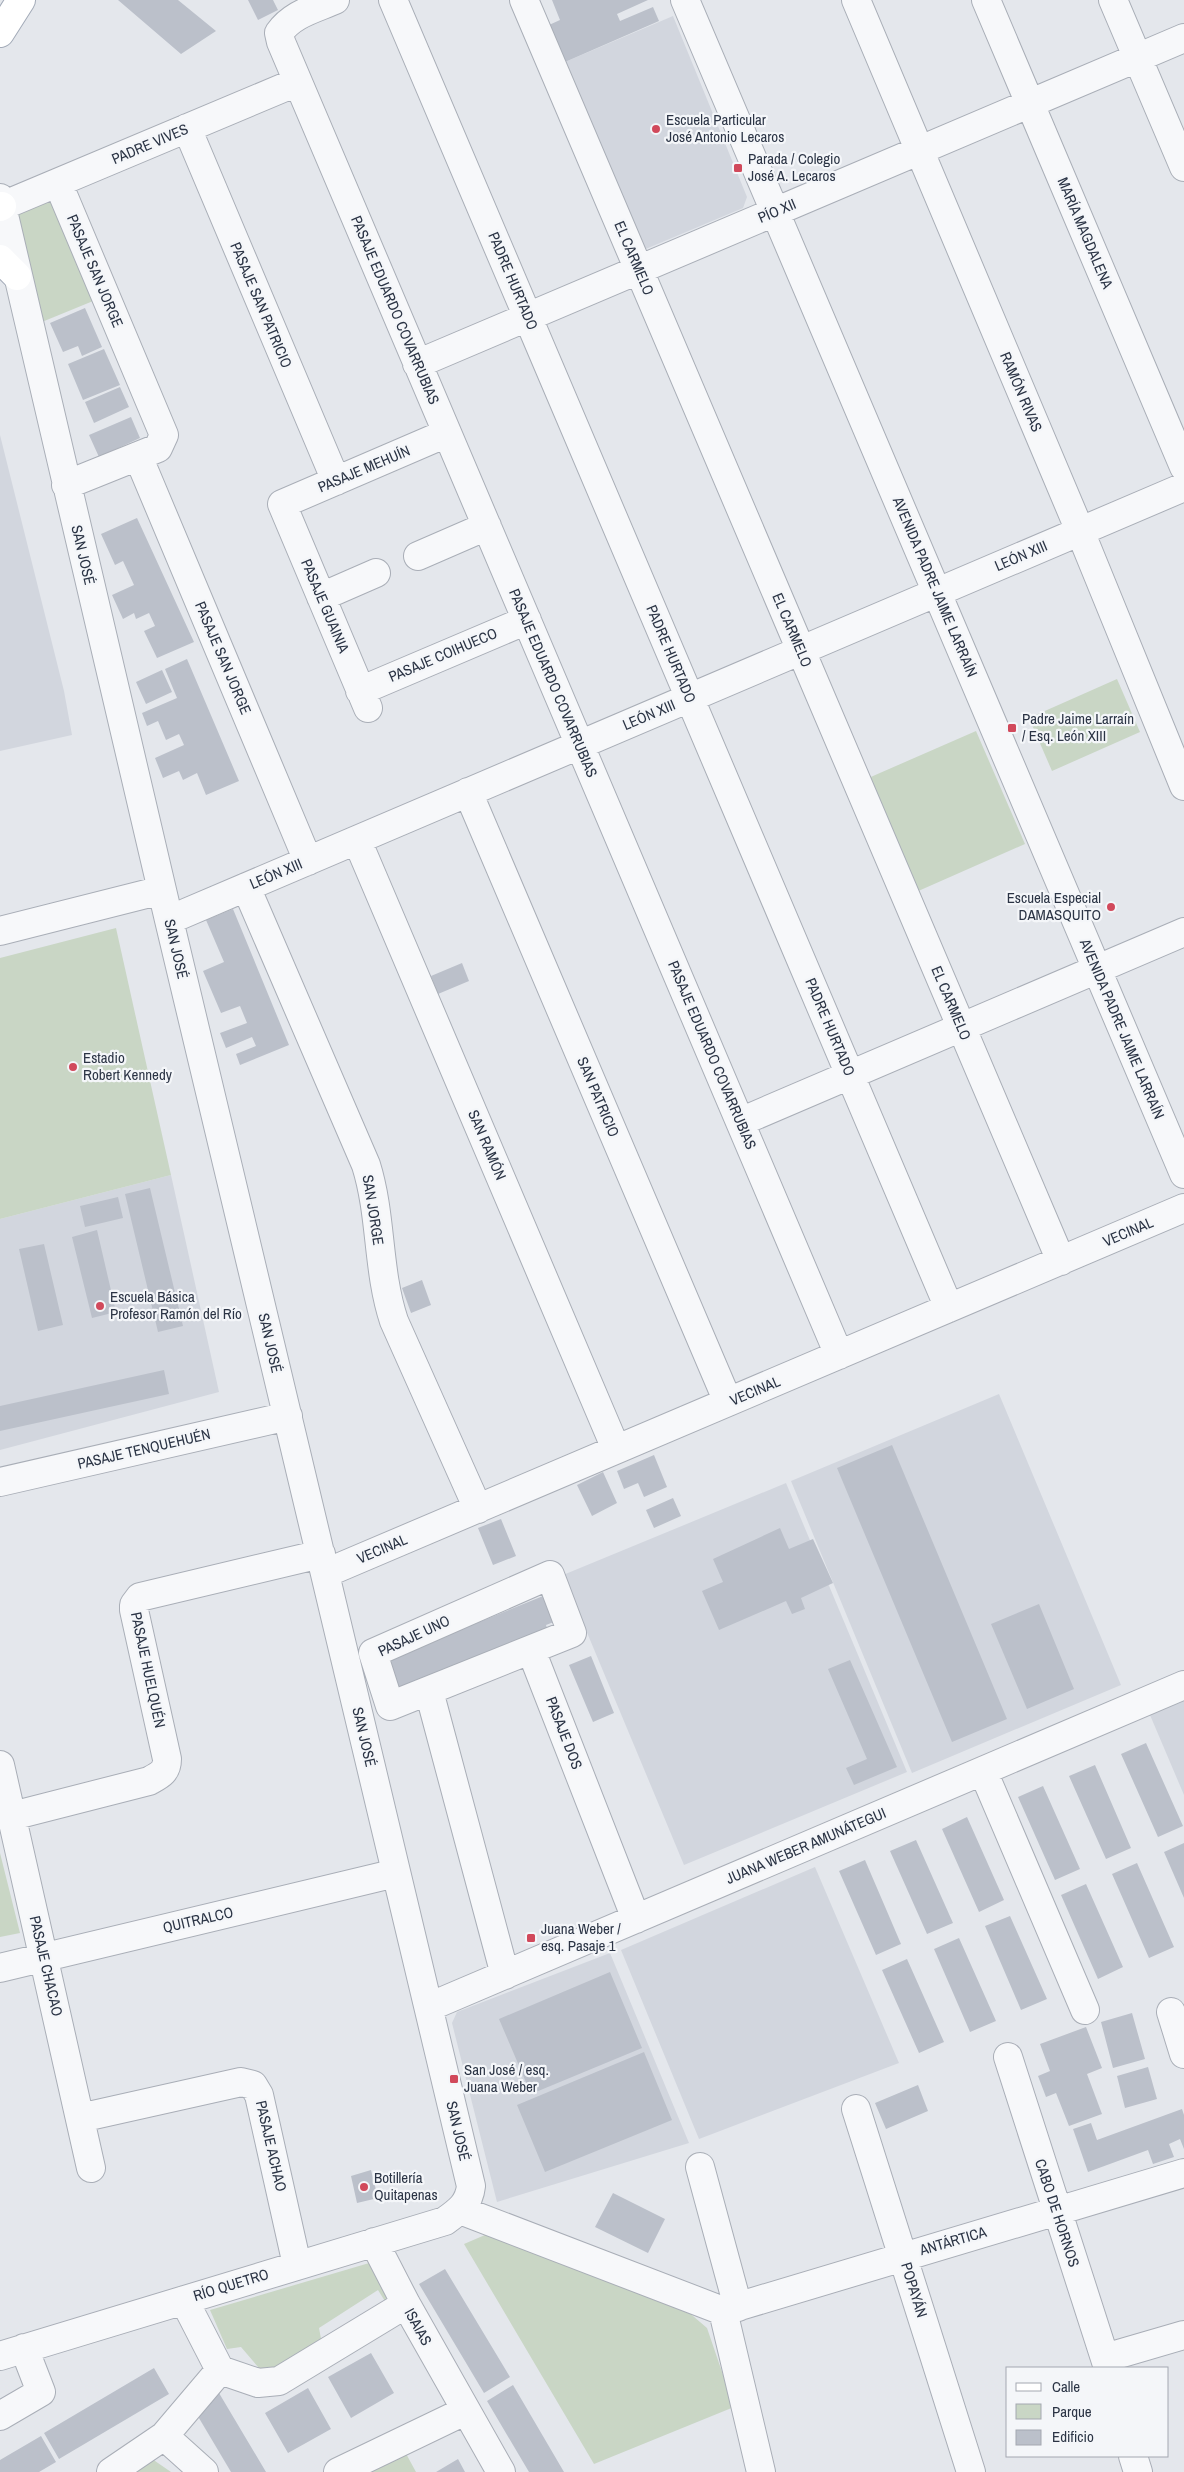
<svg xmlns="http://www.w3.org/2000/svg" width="1184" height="2472" viewBox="0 0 1184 2472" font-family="'Archivo Narrow',sans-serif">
<rect width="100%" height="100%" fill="#e4e7ec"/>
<path fill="#d2d6de" d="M673,16L747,197L743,208L641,251L565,62Z
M0,435L64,691L72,735L0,751Z
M171,1175L219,1392L0,1450V1219Z
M999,1394L1121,1685L912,1773L791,1481Z
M786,1483L907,1772L684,1865L563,1575Z
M1184,1701V1795L1150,1715Z
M815,1867L899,2063L699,2139L621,1950Z
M610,1953L689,2143L497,2202L452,2023L457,2012Z"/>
<path fill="#c9d6c5" d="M55,196L98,299L37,324L9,216Z
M1117,679L1140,732L1052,771L1029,718Z
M976,731L1025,844L907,896L857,783Z
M116,928L171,1175L0,1219V958Z
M0,1853L20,1933L0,1937Z
M485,2235L686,2310L707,2328L734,2407L594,2464L464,2244Z
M376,2261L395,2293L388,2306L378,2290L319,2328L322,2344L264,2374L241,2347L227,2349L210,2310Z
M366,2448L404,2450L416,2472H323Z
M142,2452L171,2472H113Z"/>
<path fill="#bbc0ca" d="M118,0H178L216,31L181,54Z
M248,0H273L278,10L258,20Z
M552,0H648L617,14L620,21L653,7L659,21L565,62L549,25L560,20Z
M85,308L102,347L82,356L78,346L63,352L50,323Z
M104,349L120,385L83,400L68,364Z
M120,387L129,407L94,423L85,402Z
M131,417L140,438L99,457L89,435Z
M137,518L194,642L157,658L144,631L155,626L149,613L136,619L134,613L123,619L112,595L134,585L123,561L115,565L101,534Z
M187,659L239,781L206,795L197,773L183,780L179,771L163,778L155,758L184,745L179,734L166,740L158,721L147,726L142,713L177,698L165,669Z
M162,670L172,692L146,704L136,682Z
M233,909L289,1045L240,1065L236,1054L256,1046L252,1037L226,1048L220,1033L247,1023L240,1006L221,1013L203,971L224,962L206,920Z
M462,963L469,981L438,994L431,976Z
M150,1188L183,1326L158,1332L125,1194Z
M118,1197L123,1218L85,1227L80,1206Z
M97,1230L116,1312L92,1318L72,1237Z
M44,1244L63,1325L38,1331L19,1249Z
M422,1280L431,1305L411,1313L402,1288Z
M164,1370L169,1394L0,1431V1406Z
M892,1445L1007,1719L952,1742L837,1468Z
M654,1455L667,1487L644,1497L638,1483L624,1489L617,1471Z
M603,1472L617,1503L592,1516L577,1485Z
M673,1498L681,1516L654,1528L646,1510Z
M501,1519L516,1556L493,1565L478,1528Z
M780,1528L789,1549L813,1539L833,1583L801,1598L805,1609L792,1614L786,1601L719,1630L702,1591L723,1582L713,1559Z
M548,1594L559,1620L546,1625L549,1634L401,1696L386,1660Z
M1039,1604L1074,1689L1027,1709L991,1624Z
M591,1656L614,1713L593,1722L569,1665Z
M850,1660L897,1767L854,1785L846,1768L867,1759L828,1669Z
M1146,1743L1183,1826L1158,1837L1121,1754Z
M1095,1765L1131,1848L1106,1859L1069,1776Z
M1043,1786L1080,1869L1055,1880L1018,1797Z
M967,1817L1004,1900L979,1912L942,1829Z
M916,1840L953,1923L927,1934L890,1851Z
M1184,1843V1898L1164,1852Z
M865,1860L901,1944L876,1955L839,1871Z
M1137,1863L1174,1947L1149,1958L1112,1874Z
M1086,1884L1123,1967L1098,1979L1061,1895Z
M1010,1916L1047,1999L1021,2010L985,1926Z
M959,1938L996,2021L970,2032L934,1949Z
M907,1959L944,2042L919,2053L882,1970Z
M610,1972L642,2048L531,2094L499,2019Z
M1132,2013L1145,2059L1113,2068L1101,2022Z
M1086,2027L1102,2068L1087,2074L1102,2114L1069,2126L1056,2093L1046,2097L1038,2076L1050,2071L1040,2044Z
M644,2052L672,2120L545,2172L517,2105Z
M1148,2067L1157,2099L1125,2108L1117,2076Z
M918,2085L928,2111L886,2129L875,2103Z
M1182,2109L1184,2115V2149L1180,2139L1169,2144L1174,2157L1153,2164L1148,2150L1088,2172L1073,2129L1091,2123L1097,2140Z
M371,2170L378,2198L357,2203L351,2176Z
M613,2193L665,2219L648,2253L595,2227Z
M445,2269L510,2377L484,2393L419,2284Z
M371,2353L394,2393L351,2418L328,2377Z
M154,2368L169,2394L59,2459L44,2433Z
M513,2385L564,2472H529L487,2401Z
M308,2388L331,2429L288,2453L265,2413Z
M219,2393L266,2472H231L193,2408Z
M41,2436L56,2462L39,2472H0V2460Z
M458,2459L465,2472H436Z"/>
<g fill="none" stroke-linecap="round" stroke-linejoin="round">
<defs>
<path id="minor" d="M335,0C314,9 292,14 279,33L281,42L839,1355
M393,0L949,1308
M524,0L1061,1261
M685,0L1184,1174
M856,0L1080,531L1184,786
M986,0L1184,467
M1113,0L1184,167
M187,128L336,481
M58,183L164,435L158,448L66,485
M0,198L169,920L471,2186C469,2204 459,2211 445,2221L0,2356
M2,206L297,82
M417,364L1184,38
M138,456L308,861
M418,556L487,526
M321,597L376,573
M360,691L527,620
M368,708L282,504L447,433
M468,792L728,1402
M357,840L616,1449
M246,887L366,1165C382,1216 377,1270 394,1321L478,1509
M169,920L1184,487
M0,931L162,890
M740,1122L1184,932
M0,1482L288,1416
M326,1573L1184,1208
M550,1575L572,1633L390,1706L373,1653Z
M531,1650L636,1919
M429,1691L505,1975
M0,1765L91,2168
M983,1771L1085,2010
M0,1803L12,1816L149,1781C160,1775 167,1772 167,1759L134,1610V1605L140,1597L321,1554
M0,1968L396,1873
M429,2007L1184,1685
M1171,2012L1184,2054
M1008,2057L1108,2368
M856,2109L971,2472
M80,2118L241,2082L253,2085L259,2095L297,2265
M700,2167L738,2307
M460,2210L723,2311
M374,2242L406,2304L501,2472
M723,2311L1184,2173
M723,2311L761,2472
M1105,2358L1184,2335
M220,2370L258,2383L279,2381L406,2304
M0,2416L41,2392L24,2348
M164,2436L204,2472
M1133,2456L1138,2472
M111,2472L164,2436L220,2370L184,2300
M338,2472L465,2411"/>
<path id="major" d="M0,33L21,0
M0,207L2,206
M0,259L17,276"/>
</defs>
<use href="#minor" stroke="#a9aeb7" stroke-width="30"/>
<use href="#major" stroke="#a3abb8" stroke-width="30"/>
<use href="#minor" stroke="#f7f8fa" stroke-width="28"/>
<use href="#major" stroke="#fff" stroke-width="28"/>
</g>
<g fill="#d1495b" stroke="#f4f6f9" stroke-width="2">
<circle cx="656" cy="129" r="5"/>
<rect x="733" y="163" width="10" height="10" rx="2.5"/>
<rect x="1007" y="723" width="10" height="10" rx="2.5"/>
<circle cx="1111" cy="907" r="5"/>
<circle cx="73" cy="1067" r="5"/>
<circle cx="100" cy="1306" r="5"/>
<rect x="526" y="1933" width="10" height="10" rx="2.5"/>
<rect x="449" y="2074" width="10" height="10" rx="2.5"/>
<circle cx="364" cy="2187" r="5"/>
</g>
<g text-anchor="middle" stroke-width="4.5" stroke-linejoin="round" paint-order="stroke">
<g font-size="15" fill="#2b3445" stroke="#f4f6f9" text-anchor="start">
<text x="666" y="125">Escuela Particular<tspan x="666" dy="17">José Antonio Lecaros</tspan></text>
<text x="748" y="164">Parada / Colegio<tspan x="748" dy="17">José A. Lecaros</tspan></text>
<text x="1022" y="724">Padre Jaime Larraín<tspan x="1022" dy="17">/ Esq. León XIII</tspan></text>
<text x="1101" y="903" text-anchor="end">Escuela Especial<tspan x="1101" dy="17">DAMASQUITO</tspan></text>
<text x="83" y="1063">Estadio<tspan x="83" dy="17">Robert Kennedy</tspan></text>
<text x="110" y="1302">Escuela Básica<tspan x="110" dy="17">Profesor Ramón del Río</tspan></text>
<text x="541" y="1934">Juana Weber /<tspan x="541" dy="17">esq. Pasaje 1</tspan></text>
<text x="464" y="2075">San José / esq.<tspan x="464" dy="17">Juana Weber</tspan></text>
<text x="374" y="2183">Botillería<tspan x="374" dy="17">Quitapenas</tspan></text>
</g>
<g font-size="15" fill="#2b3445" stroke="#f4f6f9">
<text transform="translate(150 144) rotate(-23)" y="5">PADRE VIVES</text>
<text transform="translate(777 211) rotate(-23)" y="5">PÍO XII</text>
<text transform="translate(1085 233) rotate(67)" y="5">MARÍA MAGDALENA</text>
<text transform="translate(634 258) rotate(67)" y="5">EL CARMELO</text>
<text transform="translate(95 271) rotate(67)" y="5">PASAJE SAN JORGE</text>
<text transform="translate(513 281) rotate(67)" y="5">PADRE HURTADO</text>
<text transform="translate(261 305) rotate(67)" y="5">PASAJE SAN PATRICIO</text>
<text transform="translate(395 310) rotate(67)" y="5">PASAJE EDUARDO COVARRUBIAS</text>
<text transform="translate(1021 392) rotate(67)" y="5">RAMÓN RIVAS</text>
<text transform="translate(364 469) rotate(-23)" y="5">PASAJE MEHUÍN</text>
<text transform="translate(83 555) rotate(77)" y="5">SAN JOSÉ</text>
<text transform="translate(1021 556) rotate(-23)" y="5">LEÓN XIII</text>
<text transform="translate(935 587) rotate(67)" y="5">AVENIDA PADRE JAIME LARRAÍN</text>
<text transform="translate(325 606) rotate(67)" y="5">PASAJE GUAINIA</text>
<text transform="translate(792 630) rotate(67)" y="5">EL CARMELO</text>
<text transform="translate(671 654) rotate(67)" y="5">PADRE HURTADO</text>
<text transform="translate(443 655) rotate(-23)" y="5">PASAJE COIHUECO</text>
<text transform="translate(223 658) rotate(67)" y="5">PASAJE SAN JORGE</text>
<text transform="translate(553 683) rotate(67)" y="5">PASAJE EDUARDO COVARRUBIAS</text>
<text transform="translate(649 715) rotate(-23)" y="5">LEÓN XIII</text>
<text transform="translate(276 874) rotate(-23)" y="5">LEÓN XIII</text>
<text transform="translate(176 949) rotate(77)" y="5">SAN JOSÉ</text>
<text transform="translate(951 1003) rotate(67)" y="5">EL CARMELO</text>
<text transform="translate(830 1027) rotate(67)" y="5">PADRE HURTADO</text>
<text transform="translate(1122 1029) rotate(67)" y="5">AVENIDA PADRE JAIME LARRAÍN</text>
<text transform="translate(712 1055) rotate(67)" y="5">PASAJE EDUARDO COVARRUBIAS</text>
<text transform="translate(598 1097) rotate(67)" y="5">SAN PATRICIO</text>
<text transform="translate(487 1145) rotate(67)" y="5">SAN RAMÓN</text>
<text transform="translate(373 1210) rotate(81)" y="5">SAN JORGE</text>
<text transform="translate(1128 1232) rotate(-23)" y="5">VECINAL</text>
<text transform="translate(270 1343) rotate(77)" y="5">SAN JOSÉ</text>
<text transform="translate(755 1391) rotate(-23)" y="5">VECINAL</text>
<text transform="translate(144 1449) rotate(-13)" y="5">PASAJE TENQUEHUÉN</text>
<text transform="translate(382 1549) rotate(-23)" y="5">VECINAL</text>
<text transform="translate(414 1636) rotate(-25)" y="5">PASAJE UNO</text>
<text transform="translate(148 1670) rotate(78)" y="5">PASAJE HUELQUÉN</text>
<text transform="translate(564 1733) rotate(69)" y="5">PASAJE DOS</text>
<text transform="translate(364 1737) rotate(77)" y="5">SAN JOSÉ</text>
<text transform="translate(806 1846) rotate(-23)" y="5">JUANA WEBER AMUNÁTEGUI</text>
<text transform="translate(198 1920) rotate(-13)" y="5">QUITRALCO</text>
<text transform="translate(46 1966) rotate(77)" y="5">PASAJE CHACAO</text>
<text transform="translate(458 2131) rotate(77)" y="5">SAN JOSÉ</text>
<text transform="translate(271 2146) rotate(77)" y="5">PASAJE ACHAO</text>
<text transform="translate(1057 2213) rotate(72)" y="5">CABO DE HORNOS</text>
<text transform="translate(953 2241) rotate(-16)" y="5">ANTÁRTICA</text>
<text transform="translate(231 2285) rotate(-17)" y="5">RÍO QUETRO</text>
<text transform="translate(914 2290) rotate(73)" y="5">POPAYÁN</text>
<text transform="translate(418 2327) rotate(61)" y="5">ISAIAS</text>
</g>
</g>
<rect x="1006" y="2367" width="162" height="90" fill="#f4f6f9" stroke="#a4a8b1"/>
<rect x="1016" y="2383" width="25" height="8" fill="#ffffff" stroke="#a4a8b1"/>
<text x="1052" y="2392" font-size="15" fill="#2b3445">Calle</text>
<rect x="1016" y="2404" width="25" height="15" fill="#c9d6c5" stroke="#a4a8b1"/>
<text x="1052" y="2417" font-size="15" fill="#2b3445">Parque</text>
<rect x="1016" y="2430" width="25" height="15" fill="#bbc0ca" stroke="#a4a8b1"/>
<text x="1052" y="2442" font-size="15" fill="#2b3445">Edificio</text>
</svg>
